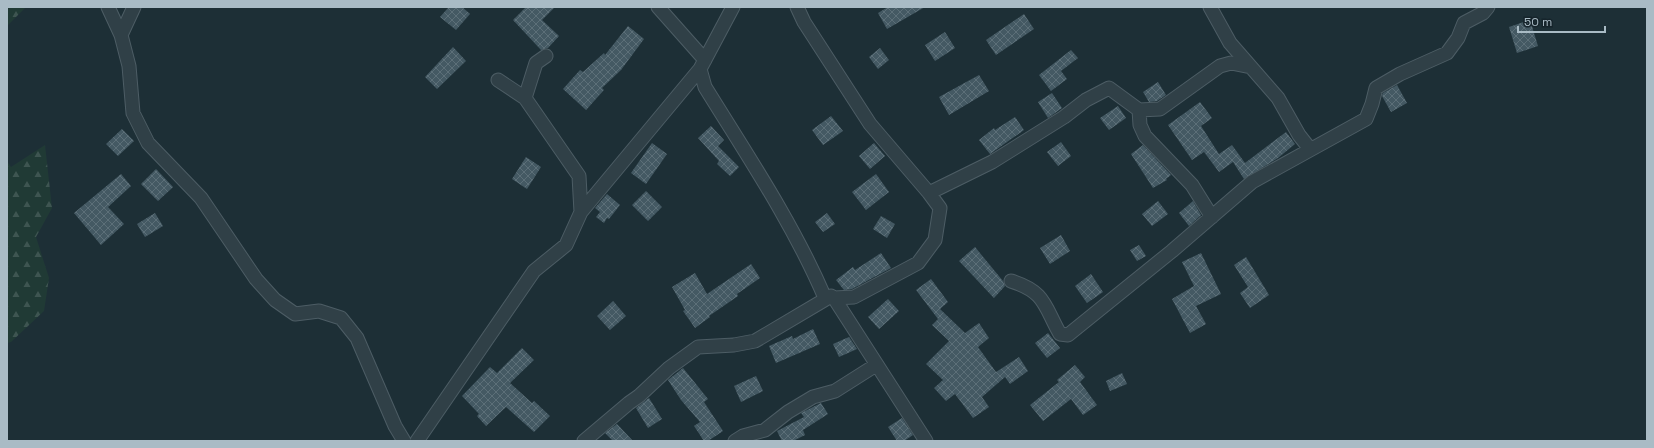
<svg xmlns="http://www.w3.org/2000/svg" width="1654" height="448" viewBox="0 0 1654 448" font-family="'Space Grotesk',sans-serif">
<defs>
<pattern id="forest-firs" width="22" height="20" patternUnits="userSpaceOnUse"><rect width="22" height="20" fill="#203a35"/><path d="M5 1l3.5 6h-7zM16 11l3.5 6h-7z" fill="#3e5551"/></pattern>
<pattern id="building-cross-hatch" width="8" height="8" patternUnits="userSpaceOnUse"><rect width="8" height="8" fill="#445963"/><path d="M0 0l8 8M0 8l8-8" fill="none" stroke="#5c6f78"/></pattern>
</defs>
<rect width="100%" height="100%" fill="#1d2f36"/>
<path fill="url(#forest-firs)" d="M7,7H26L7,26V45Z
M45,145L52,208L36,237L49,278L44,311L11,342L7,343V161L11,167Z"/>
<path fill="url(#building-cross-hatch)" d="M449,7H462L470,14L456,30L440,17Z
M526,7H555L542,20L559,36L548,48L541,50L513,20Z
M888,7H925L887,29L878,13Z
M1024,14L1034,29L996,55L986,40Z
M1530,20L1538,46L1517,53L1509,27Z
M628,26L644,39L621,70L602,88L604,90L586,110L563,89L580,70L583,72L604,53L605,55Z
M945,32L955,48L935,61L925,45Z
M453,47L466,61L437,89L425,77Z
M880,48L889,60L878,69L869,57Z
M1071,50L1078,58L1061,71L1067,79L1051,91L1039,75Z
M979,75L989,91L949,115L939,97Z
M1158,82L1166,95L1157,101L1149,102L1143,92Z
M1397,85L1407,103L1391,112L1382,96L1383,93Z
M1052,93L1062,108L1048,118L1038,102Z
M1200,102L1212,118L1201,126L1219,154L1232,145L1245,163L1286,132L1295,144L1278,158L1244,179L1233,162L1219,172L1204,152L1192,160L1168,125Z
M1118,106L1126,118L1109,130L1100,118Z
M831,116L843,131L823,145L812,130Z
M1015,117L1024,130L990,154L979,140L994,128L995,130Z
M711,126L724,140L718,146L739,167L730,176L717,164L719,161L698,138Z
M122,129L134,141L118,156L106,144Z
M1061,142L1071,156L1058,166L1047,152Z
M652,143L667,154L646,184L631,173Z
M874,143L885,156L870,169L859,156Z
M1143,145L1171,175L1166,179L1167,180L1153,188L1131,154Z
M526,157L541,167L527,189L512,179Z
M156,169L173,187L158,201L141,184Z
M121,174L131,186L108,207L124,224L101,245L74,213Z
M876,174L889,192L866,210L852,192Z
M646,191L662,207L648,221L632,205Z
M607,194L620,205L609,219L607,218L604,223L596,217L600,212L595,208Z
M1158,201L1168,214L1152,226L1142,214Z
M1193,201L1201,215L1189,226L1179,213Z
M155,213L163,226L145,237L137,224Z
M827,213L835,224L823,232L815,222Z
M881,216L895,224L887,238L873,229Z
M1061,235L1070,251L1050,264L1040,248Z
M1139,245L1146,256L1137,261L1130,250Z
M975,247L1003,281L1005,286L994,298L959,261Z
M881,253L891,268L852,289L844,290L836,280L853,267L855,270Z
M1201,253L1221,294L1196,306L1206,324L1190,333L1172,299L1194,286L1182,262Z
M1246,257L1269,295L1250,308L1240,293L1248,287L1234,265Z
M751,264L760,278L737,294L738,296L709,316L710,317L695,328L683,311L685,310L672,287L695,273L707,294Z
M1091,274L1103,292L1087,303L1075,286Z
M931,279L948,302L940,309L965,333L979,323L989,338L978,347L996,372L1019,357L1028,371L1010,384L1005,377L982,397L989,407L973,418L955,394L946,401L934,388L943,380L926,364L949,341L932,325L938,319L916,290Z
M888,299L899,311L879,329L868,317Z
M613,301L626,316L610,330L597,316Z
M813,329L820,344L776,363L769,346L792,336L793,339Z
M1048,333L1060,348L1047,358L1035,343Z
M849,337L857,349L839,357L833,344Z
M522,348L534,360L510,383L532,403L534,401L550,416L534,432L506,407L486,426L477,416L479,414L462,396L490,367L497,373Z
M1075,365L1085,377L1080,382L1097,405L1083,415L1071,399L1043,421L1030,405L1059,382L1057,380Z
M683,368L708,399L704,402L723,431L708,441H704L694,426L700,422L681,400L668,380Z
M1122,373L1127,384L1110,391L1106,381Z
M756,376L763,391L741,402L734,386Z
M649,398L662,419L648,428L636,408Z
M821,403L828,414L803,430L805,435L793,441H782L777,431L804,417L801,413Z
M902,418L913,435L904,441H897L888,427Z
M617,424L633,441H613L605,433Z"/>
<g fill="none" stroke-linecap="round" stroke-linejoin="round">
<defs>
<path id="minor" d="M108,7L121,35L129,66L133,113L148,143L201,198L256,279L275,300L295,314L319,311L341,318L357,338L395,426L404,441
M658,7L705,60
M797,7L804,22L870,124L929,193L940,208L935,240L918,263L854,297L834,298
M1210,7L1230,43L1278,98L1299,135L1310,149
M121,35L134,7
M700,69L705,87C747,155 793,223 825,298
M498,80L525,98L579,176L581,212
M525,98L536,63L546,56
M1139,110L1140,125L1145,136L1192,185L1212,217
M929,193L992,162L1064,117L1086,100L1109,88L1139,110L1160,109L1220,66L1231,63L1251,67
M1011,281C1046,292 1044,306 1060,334L1068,335L1172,251L1252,182L1366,119L1372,104L1376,88L1400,74L1447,53L1458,38L1464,23L1483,13L1488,7
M417,441L534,271L566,245L581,212L700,69L733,7
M584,441L629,403L639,396L669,368L698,347L734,345L755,341L831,296L834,298L926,441
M735,441L743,436L765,430L788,412L813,397L835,391L876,365"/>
</defs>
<use href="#minor" stroke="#4d5d65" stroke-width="15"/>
<use href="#minor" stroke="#304047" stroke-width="13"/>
</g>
<rect width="1654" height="448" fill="none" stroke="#a9bbc5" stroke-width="16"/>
<path d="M1518 26v6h87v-6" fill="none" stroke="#a9bbc5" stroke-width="2"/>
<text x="1524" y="26" font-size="12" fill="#a9bbc5" stroke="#16242b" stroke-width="3" paint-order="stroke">50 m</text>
</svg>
